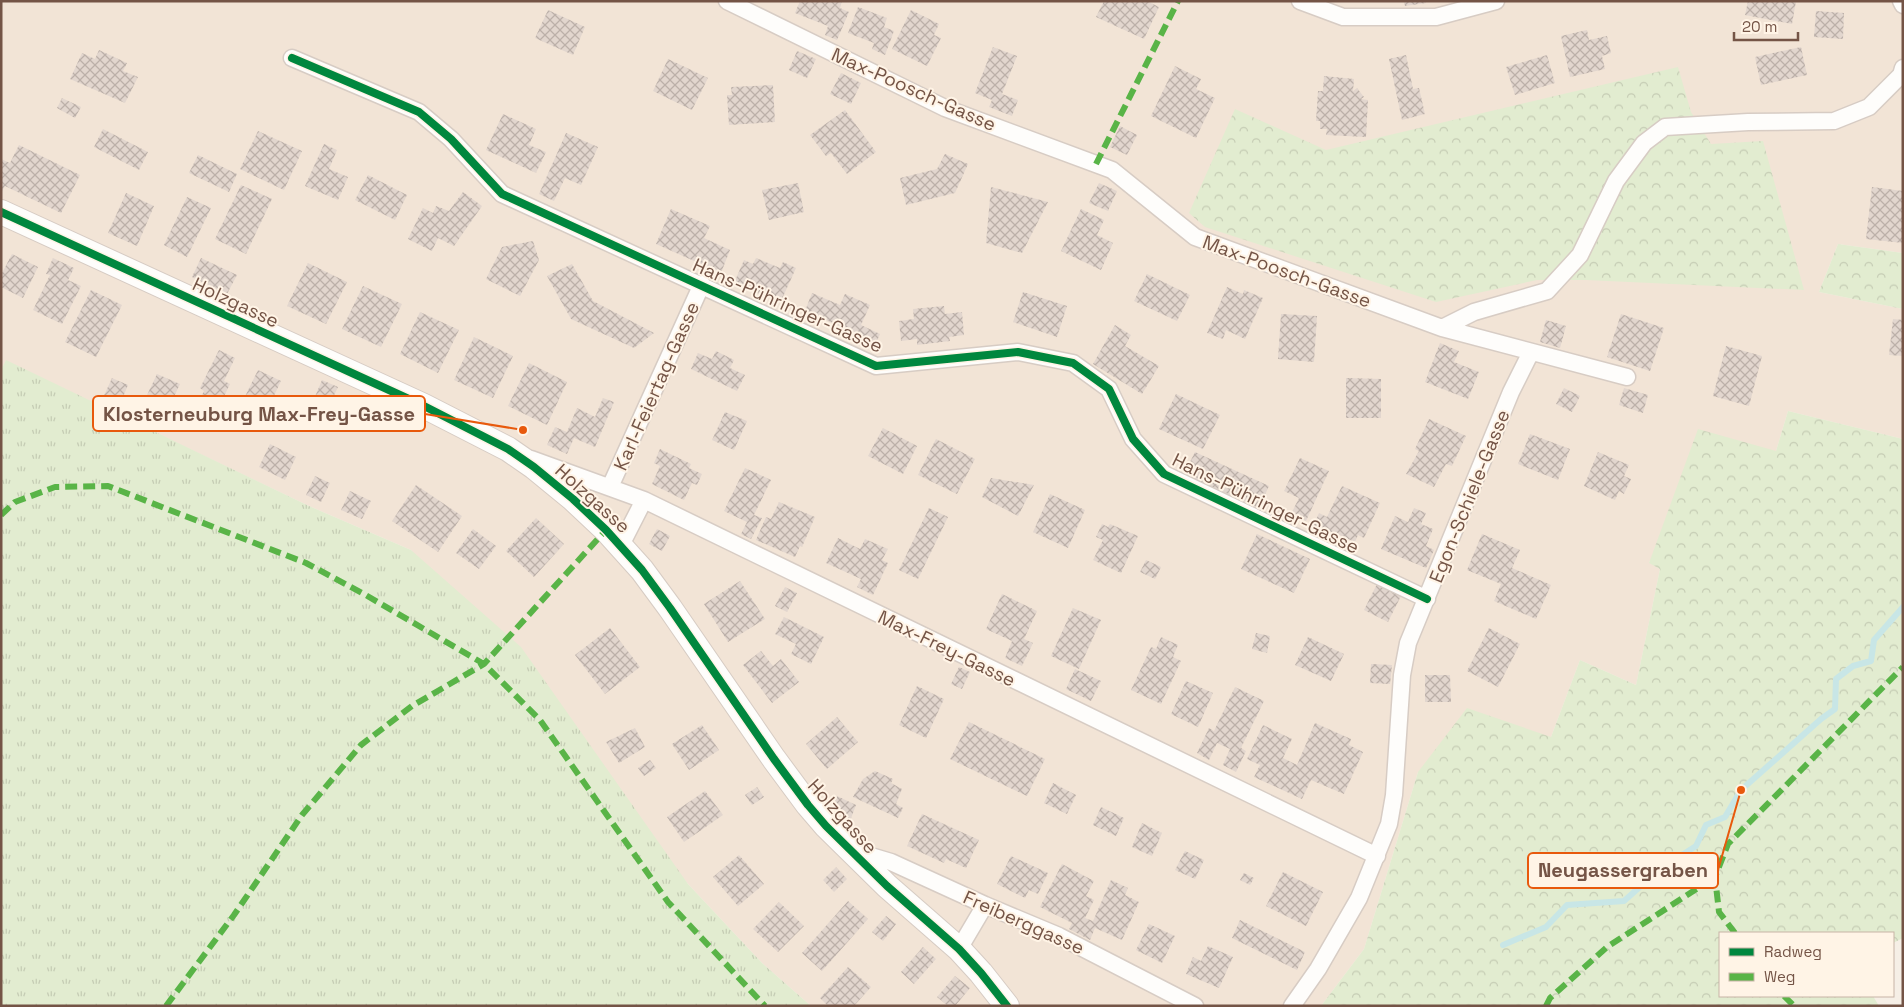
<svg xmlns="http://www.w3.org/2000/svg" width="1904" height="1007" viewBox="0 0 1904 1007" font-family="'Space Grotesk',sans-serif">
<defs>
<pattern id="grass-tufts" width="24" height="20" patternUnits="userSpaceOnUse" patternTransform="scale(1.25)"><rect width="24" height="20" fill="#e2ecd0"/><path d="M3 7l-1-3M5 7V3M7 7l1-3M15 17l-1-3M17 17v-4M19 17l1-3" fill="none" stroke="#c5ccb4"/></pattern>
<pattern id="forest-crowns" width="20" height="18" patternUnits="userSpaceOnUse" patternTransform="scale(1.25)"><rect width="20" height="18" fill="#e2ecd0"/><path d="M2 6a3 3 0 1 1 6 0M12 15a3 3 0 1 1 6 0" fill="none" stroke="#c5ccb4"/></pattern>
<pattern id="building-cross-hatch" width="8" height="8" patternUnits="userSpaceOnUse" patternTransform="scale(1.25)"><rect width="8" height="8" fill="#e2d6ce"/><path d="M0 0l8 8M0 8l8-8" fill="none" stroke="#bcb0a9"/></pattern>
</defs>
<rect width="100%" height="100%" fill="#f6efe6"/>
<path fill="#f2e4d6" d="M1,1H1903V253L1838,244L1819,292L1903,309V439L1788,411L1776,451L1649,562L1660,569L1636,685L1580,660L1551,737L1418,772L1364,949L1321,1006H811L762,963L688,884L411,550L309,506L6,361L1,370Z"/>
<path fill="url(#grass-tufts)" d="M6,360L309,506L411,550L521,647L688,884L762,963L811,1006H1V370Z"/>
<path fill="url(#forest-crowns)" d="M1678,67L1691,112L1711,144L1763,141L1804,290L1586,280H1537L1436,302L1205,227L1189,213L1235,109L1326,150Z
M1838,244L1903,253V309L1819,292Z
M1788,411L1903,439V938L1893,943V933H1720V996H1873L1879,1006H1321L1364,949L1418,772L1467,708L1551,737L1580,660L1636,685L1660,569L1649,563L1698,429L1776,451Z"/>
<g fill="none" stroke-linecap="round" stroke-linejoin="round">
<path stroke="#c8e6e6" stroke-width="6" d="M1503,945L1546,927L1567,905L1624,901L1659,870L1696,846L1706,825L1725,817L1741,790L1821,719L1835,709L1836,679L1853,666L1871,661L1874,640L1903,607"/>
</g>
<path fill="url(#building-cross-hatch)" d="M800,1H842L840,8L849,12L837,40L825,35L828,26L795,13Z
M1104,1H1147L1159,7L1144,39L1096,17Z
M1404,1H1426V3L1405,6Z
M1748,1H1796L1792,24L1745,15Z
M858,7L887,18L884,27L894,31L885,55L872,49L874,43L848,33Z
M548,10L585,27L573,55L535,38Z
M911,10L939,24L934,35L941,38L927,66L892,49Z
M1816,11L1844,13L1843,39L1814,37Z
M1587,30L1589,40L1607,36L1611,53L1602,56L1605,69L1570,77L1561,36Z
M993,47L1017,56L1002,94L1018,100L1012,116L989,107L992,100L975,93Z
M1801,47L1807,75L1761,85L1755,57Z
M99,50L127,63L123,71L138,77L125,103L70,79L82,53L95,59Z
M797,51L816,59L807,78L789,70Z
M1406,55L1413,89L1419,88L1425,114L1402,120L1389,59Z
M1547,55L1555,83L1515,95L1506,67Z
M668,59L708,78L692,110L653,91Z
M1175,66L1201,79L1196,89L1215,98L1196,138L1151,116Z
M841,73L861,83L851,104L830,94Z
M1324,76L1354,79L1353,91L1357,88L1364,97L1361,99L1368,100L1366,137L1326,135L1327,129H1320V121H1316L1318,91H1323Z
M773,85L775,122L729,125L727,95H732L731,87Z
M62,98L81,107L75,118L57,108Z
M845,110L876,152L847,174L831,153L826,156L810,135Z
M503,114L536,129L529,145L546,152L536,173L486,150Z
M1120,126L1137,135L1127,155L1110,147Z
M103,129L148,152L139,170L94,147Z
M258,131L302,151L284,190L240,169Z
M566,133L598,147L581,185L565,178L554,201L539,194Z
M324,144L337,150L329,169L348,177L338,200L305,186Z
M19,145L80,175L61,213L5,186L1,193V159L10,163Z
M945,154L968,164L955,193L906,205L900,178L937,169Z
M198,155L237,174L229,192L189,173Z
M368,175L407,195L395,220L355,200Z
M798,183L804,212L769,220L762,190Z
M1099,183L1117,191L1108,211L1089,203Z
M241,185L272,199L246,254L215,239Z
M991,187L1048,202L1022,253L986,243Z
M1872,187L1903,191V243L1866,239Z
M463,192L482,206L454,246L438,238L432,251L408,239L423,208L433,213L436,206L449,211Z
M126,193L154,206L137,246L108,233Z
M187,197L211,208L187,257L164,245Z
M671,209L710,226L704,238L730,250L721,273L656,244Z
M1081,209L1104,220L1097,235L1113,243L1101,270L1061,251Z
M533,241L539,260L520,296L486,279L502,247Z
M12,254L38,267L23,298L1,287V275Z
M53,258L74,268L68,280L81,286L62,324L33,310L50,275L46,274Z
M201,258L237,275L227,294L192,277Z
M756,258L780,268L783,262L796,268L782,299L761,289L759,294L734,283L744,260L753,264Z
M308,263L347,282L326,324L287,306Z
M572,264L593,301L654,333L634,348L571,319L547,276Z
M1147,274L1190,295L1177,321L1134,301Z
M363,286L402,304L381,347L342,329Z
M1227,287L1243,294L1244,290L1263,298L1245,339L1226,330L1223,339L1207,333Z
M91,290L122,305L96,357L65,342Z
M1023,292L1067,306L1057,337L1013,322Z
M812,293L840,305L845,294L870,305L861,325L880,334L873,350L852,342L856,333L805,311Z
M944,306L945,314L962,312L964,335L949,337L950,341L917,345V339L901,341L899,321L914,319L913,309Z
M420,312L459,330L438,373L400,354Z
M1281,314L1317,316L1314,362L1278,359Z
M1621,314L1664,328L1650,371L1607,357Z
M1893,319L1903,320V356L1889,355Z
M1546,320L1566,326L1560,348L1540,342Z
M1115,325L1131,335L1125,346L1159,366L1142,394L1093,364Z
M474,337L513,356L493,398L454,380Z
M1440,343L1459,351L1454,362L1479,372L1468,399L1425,382Z
M1726,346L1762,356L1749,406L1713,396Z
M219,350L235,358L224,381L230,384L213,419L194,411L204,391L200,388Z
M716,351L734,360L730,368L745,375L737,391L691,369L698,353L712,359Z
M529,363L567,382L547,425L508,406Z
M258,370L281,381L261,423L249,418L246,423L235,417Z
M157,374L180,384L163,420L140,410Z
M112,378L128,385L119,407L102,400Z
M1346,378L1381,379V418H1346Z
M322,380L338,387L329,406L314,399Z
M1564,388L1580,396L1572,412L1556,404Z
M1624,388L1648,395L1643,413L1619,405Z
M1176,394L1220,415L1203,449L1159,429Z
M603,398L614,402L595,447L574,438L567,454L547,445L555,427L567,432L577,408L595,417Z
M725,412L747,421L734,450L712,440Z
M1429,419L1466,436L1452,466L1446,464L1434,487L1406,474L1419,451L1415,449Z
M883,428L917,446L903,474L868,456Z
M1530,434L1570,449L1558,480L1518,464Z
M936,439L975,459L957,494L918,475Z
M270,444L296,457L285,480L259,467Z
M660,449L691,464L689,468L702,474L697,485L692,483L684,500L652,484L660,466L654,463Z
M1195,452L1269,486L1259,508L1184,474Z
M1598,452L1629,465L1624,476L1631,479L1624,494L1619,491L1615,500L1584,486Z
M1300,458L1329,471L1306,521L1291,514L1299,498L1284,491Z
M745,468L771,480L754,515L762,518L751,539L741,534L747,522L724,511Z
M315,476L330,483L321,502L306,495Z
M991,478L1034,485L1018,516L982,497Z
M416,485L462,516L438,552L392,521Z
M1342,486L1380,503L1364,538L1358,535L1355,542L1335,533L1332,538L1312,529L1319,513L1327,517Z
M350,491L371,501L362,519L341,510Z
M1050,494L1085,510L1068,548L1033,532Z
M779,502L815,517L802,547L800,546L795,557L756,540L766,517L771,519Z
M929,508L948,517L918,579L899,570Z
M1414,508L1426,513L1421,524L1433,529L1426,546L1434,550L1426,568L1381,549L1395,516L1408,522Z
M536,518L564,544L534,577L506,551Z
M1102,524L1108,527L1110,524L1138,536L1121,573L1093,560L1103,540L1096,537Z
M473,529L496,546L479,569L456,553Z
M657,529L670,536L662,551L649,544Z
M1257,534L1310,559L1294,593L1241,569Z
M1482,534L1520,550L1512,568L1551,585L1536,619L1494,601L1501,584L1467,570Z
M838,538L860,549L865,539L888,549L882,560L888,563L873,595L857,587L861,579L826,563Z
M1146,560L1161,567L1155,579L1140,572Z
M740,581L765,619L728,642L704,604Z
M1377,584L1401,596L1388,622L1364,610Z
M785,587L797,593L787,612L775,606Z
M1002,594L1037,611L1024,639L1033,643L1022,666L1005,658L1012,641L986,629Z
M1073,608L1101,620L1079,669L1051,656Z
M784,617L824,637L811,664L791,654L796,644L775,634Z
M610,628L640,667L605,694L575,655Z
M1489,628L1520,644L1498,687L1467,671Z
M1256,633L1270,636L1267,653L1252,649Z
M1161,637L1178,645L1173,657L1181,661L1161,704L1131,690L1151,647L1156,649Z
M1308,637L1344,654L1331,681L1295,665Z
M761,651L773,666L781,659L799,682L772,703L743,665Z
M1371,664L1392,665L1390,684L1370,683Z
M959,667L970,672L962,689L951,684Z
M1075,669L1101,681L1091,701L1066,689Z
M1425,675H1450L1451,702H1425Z
M1186,681L1213,693L1198,727L1171,714Z
M917,686L944,699L926,738L899,725Z
M1235,687L1264,701L1241,748L1246,751L1236,772L1223,765L1230,749L1217,743L1209,760L1197,753L1209,728L1214,731Z
M837,717L858,742L827,769L806,744Z
M969,722L1045,759L1027,796L950,759Z
M1315,723L1351,739L1349,745L1363,752L1344,794L1311,780L1302,799L1254,777L1260,765L1247,759L1263,725L1292,739L1283,758L1297,765Z
M702,725L719,750L689,770L672,744Z
M635,728L645,747L619,763L606,742Z
M650,760L656,768L644,776L638,768Z
M875,771L893,779L891,783L902,789L896,804L903,808L898,818L853,797L863,779Z
M1053,783L1076,795L1067,814L1044,803Z
M757,787L764,797L752,805L745,795Z
M705,791L723,815L684,842L667,817Z
M837,796L856,805L850,821L833,805Z
M1101,807L1124,818L1116,836L1093,825Z
M922,814L979,840L966,868L946,859L944,863L907,846Z
M1142,823L1162,833L1152,856L1132,847Z
M1185,851L1204,860L1195,879L1175,870Z
M739,855L764,884L738,906L713,877Z
M1011,856L1048,873L1038,894L1029,890L1025,898L997,884Z
M1062,864L1094,881L1086,896L1094,900L1085,918L1093,921L1111,880L1128,888L1125,895L1139,902L1122,940L1095,928L1090,940L1069,929L1072,923L1040,907Z
M836,867L847,879L834,892L823,880Z
M1283,872L1323,892L1306,926L1266,906Z
M1244,873L1254,878L1250,885L1240,880Z
M848,901L868,919L822,971L802,953Z
M779,902L804,926L778,952L753,929Z
M886,916L896,924L883,941L872,932Z
M1240,920L1305,952L1297,970L1232,938Z
M1149,924L1175,936L1162,963L1136,950Z
M1208,946L1233,957L1219,988L1186,974L1193,957L1201,961Z
M923,947L936,959L914,984L901,972Z
M848,967L871,987L854,1006H828L820,998Z
M955,976L970,988L955,1006H948L937,997Z"/>
<g fill="none" stroke-linecap="round" stroke-linejoin="round">
<defs>
<path id="street" d="M727,1L945,108L1112,170L1195,237L1442,328L1627,377
M1300,1L1343,17H1436L1496,1
M1901,1L1903,5
M292,58L419,112L451,139L502,194L876,366L1018,352L1073,363L1109,389L1133,439L1164,474L1427,599
M1442,328L1474,312L1547,291L1580,255L1616,181L1644,143L1665,127L1748,122L1834,121L1869,107L1901,75L1903,68
M531,459L644,500L1377,856
M610,487L702,284
M621,545L644,500
M854,851L891,862L985,905L1059,936L1195,1006
M959,949L985,905
M1292,1006L1318,969L1359,898L1389,824L1394,795L1402,675L1408,643L1511,392L1531,352"/>
<path id="secondary" d="M1,212L424,406L508,449L534,467L573,499L606,530L642,570L670,608L774,759L808,805L826,826L887,886L959,949L981,973L1007,1006"/>
</defs>
<use href="#street" stroke="#d7ccc4" stroke-width="19"/>
<use href="#secondary" stroke="#d6cbc3" stroke-width="26"/>
<use href="#street" stroke="#fefdfb" stroke-width="16"/>
<use href="#secondary" stroke="#fefdfb" stroke-width="24"/>
<path stroke="#59b447" stroke-width="6" stroke-dasharray="12 6" stroke-linecap="butt" d="M1096,164L1178,1
M1,515L15,502L55,487L108,486L306,563L364,594L484,664L540,720L668,902L765,1006
M1735,933L1719,912L1715,877L1728,844L1903,667
M1784,996L1794,1006
M166,1006L234,915L302,815L361,745L412,706L484,664L606,530
M1546,1006L1550,998L1607,947L1715,877"/>
<defs>
<path id="cycleway" d="M292,58L419,112L451,139L502,194L876,366L1018,352L1073,363L1109,389L1133,439L1164,474L1427,599
M1,212L424,406L508,449L534,467L573,499L606,530L642,570L670,608L774,759L808,805L826,826L887,886L959,949L981,973L1007,1006"/>
</defs>
<use href="#cycleway" stroke="#fff4e6" stroke-width="11"/>
<use href="#cycleway" stroke="#00873e" stroke-width="8"/>
</g>
<g text-anchor="middle" stroke-width="4" stroke-linejoin="round" paint-order="stroke">
<g font-size="19" fill="#745446" stroke="#fff4e6">
<text transform="translate(914 89) rotate(24)" y="7">Max-Poosch-Gasse</text>
<text transform="translate(1287 271) rotate(20)" y="7">Max-Poosch-Gasse</text>
<text transform="translate(236 302) rotate(25)" y="7">Holzgasse</text>
<text transform="translate(788 305) rotate(24)" y="7">Hans-Pühringer-Gasse</text>
<text transform="translate(656 386) rotate(-66)" y="7">Karl-Feiertag-Gasse</text>
<text transform="translate(1469 496) rotate(-68)" y="7">Egon-Schiele-Gasse</text>
<text transform="translate(593 498) rotate(42)" y="7">Holzgasse</text>
<text transform="translate(1266 503) rotate(26)" y="7">Hans-Pühringer-Gasse</text>
<text transform="translate(947 648) rotate(26)" y="7">Max-Frey-Gasse</text>
<text transform="translate(843 816) rotate(48)" y="7">Holzgasse</text>
<text transform="translate(1024 922) rotate(24)" y="7">Freiberggasse</text>
</g>
</g>
<path fill="none" stroke="#e8590c" stroke-width="2" d="M523 430L425 414M1741 790L1718 870"/>
<g fill="#e8590c" stroke="#fff4e6" stroke-width="2">
<circle cx="523" cy="430" r="5"/>
<circle cx="1741" cy="790" r="5"/>
</g>
<g fill="#fff4e6" stroke="#e8590c" stroke-width="2">
<rect x="93" y="396" width="332" height="35" rx="5"/>
<rect x="1528" y="853" width="190" height="35" rx="5"/>
</g>
<g font-size="20" text-anchor="middle" font-weight="bold" fill="#745446">
<text x="259" y="421">Klosterneuburg Max-Frey-Gasse</text>
<text x="1623" y="877">Neugassergraben</text>
</g>
<rect width="1904" height="1007" fill="none" stroke="#745446" stroke-width="5"/>
<rect x="1719" y="932" width="175" height="65" fill="#fff4e6" stroke="#c7b4a6"/>
<rect x="1729" y="948" width="25" height="8" fill="#00873e" stroke="#c7b4a6"/>
<text x="1764" y="957" font-size="15" fill="#745446">Radweg</text>
<rect x="1729" y="973" width="25" height="8" fill="#59b447" stroke="#c7b4a6"/>
<text x="1764" y="982" font-size="15" fill="#745446">Weg</text>
<path d="M1734 32v8h64v-8" fill="none" stroke="#745446" stroke-width="2.5"/>
<text x="1742" y="32" font-size="15" fill="#745446" stroke="#fff4e6" stroke-width="4" paint-order="stroke">20 m</text>
</svg>
